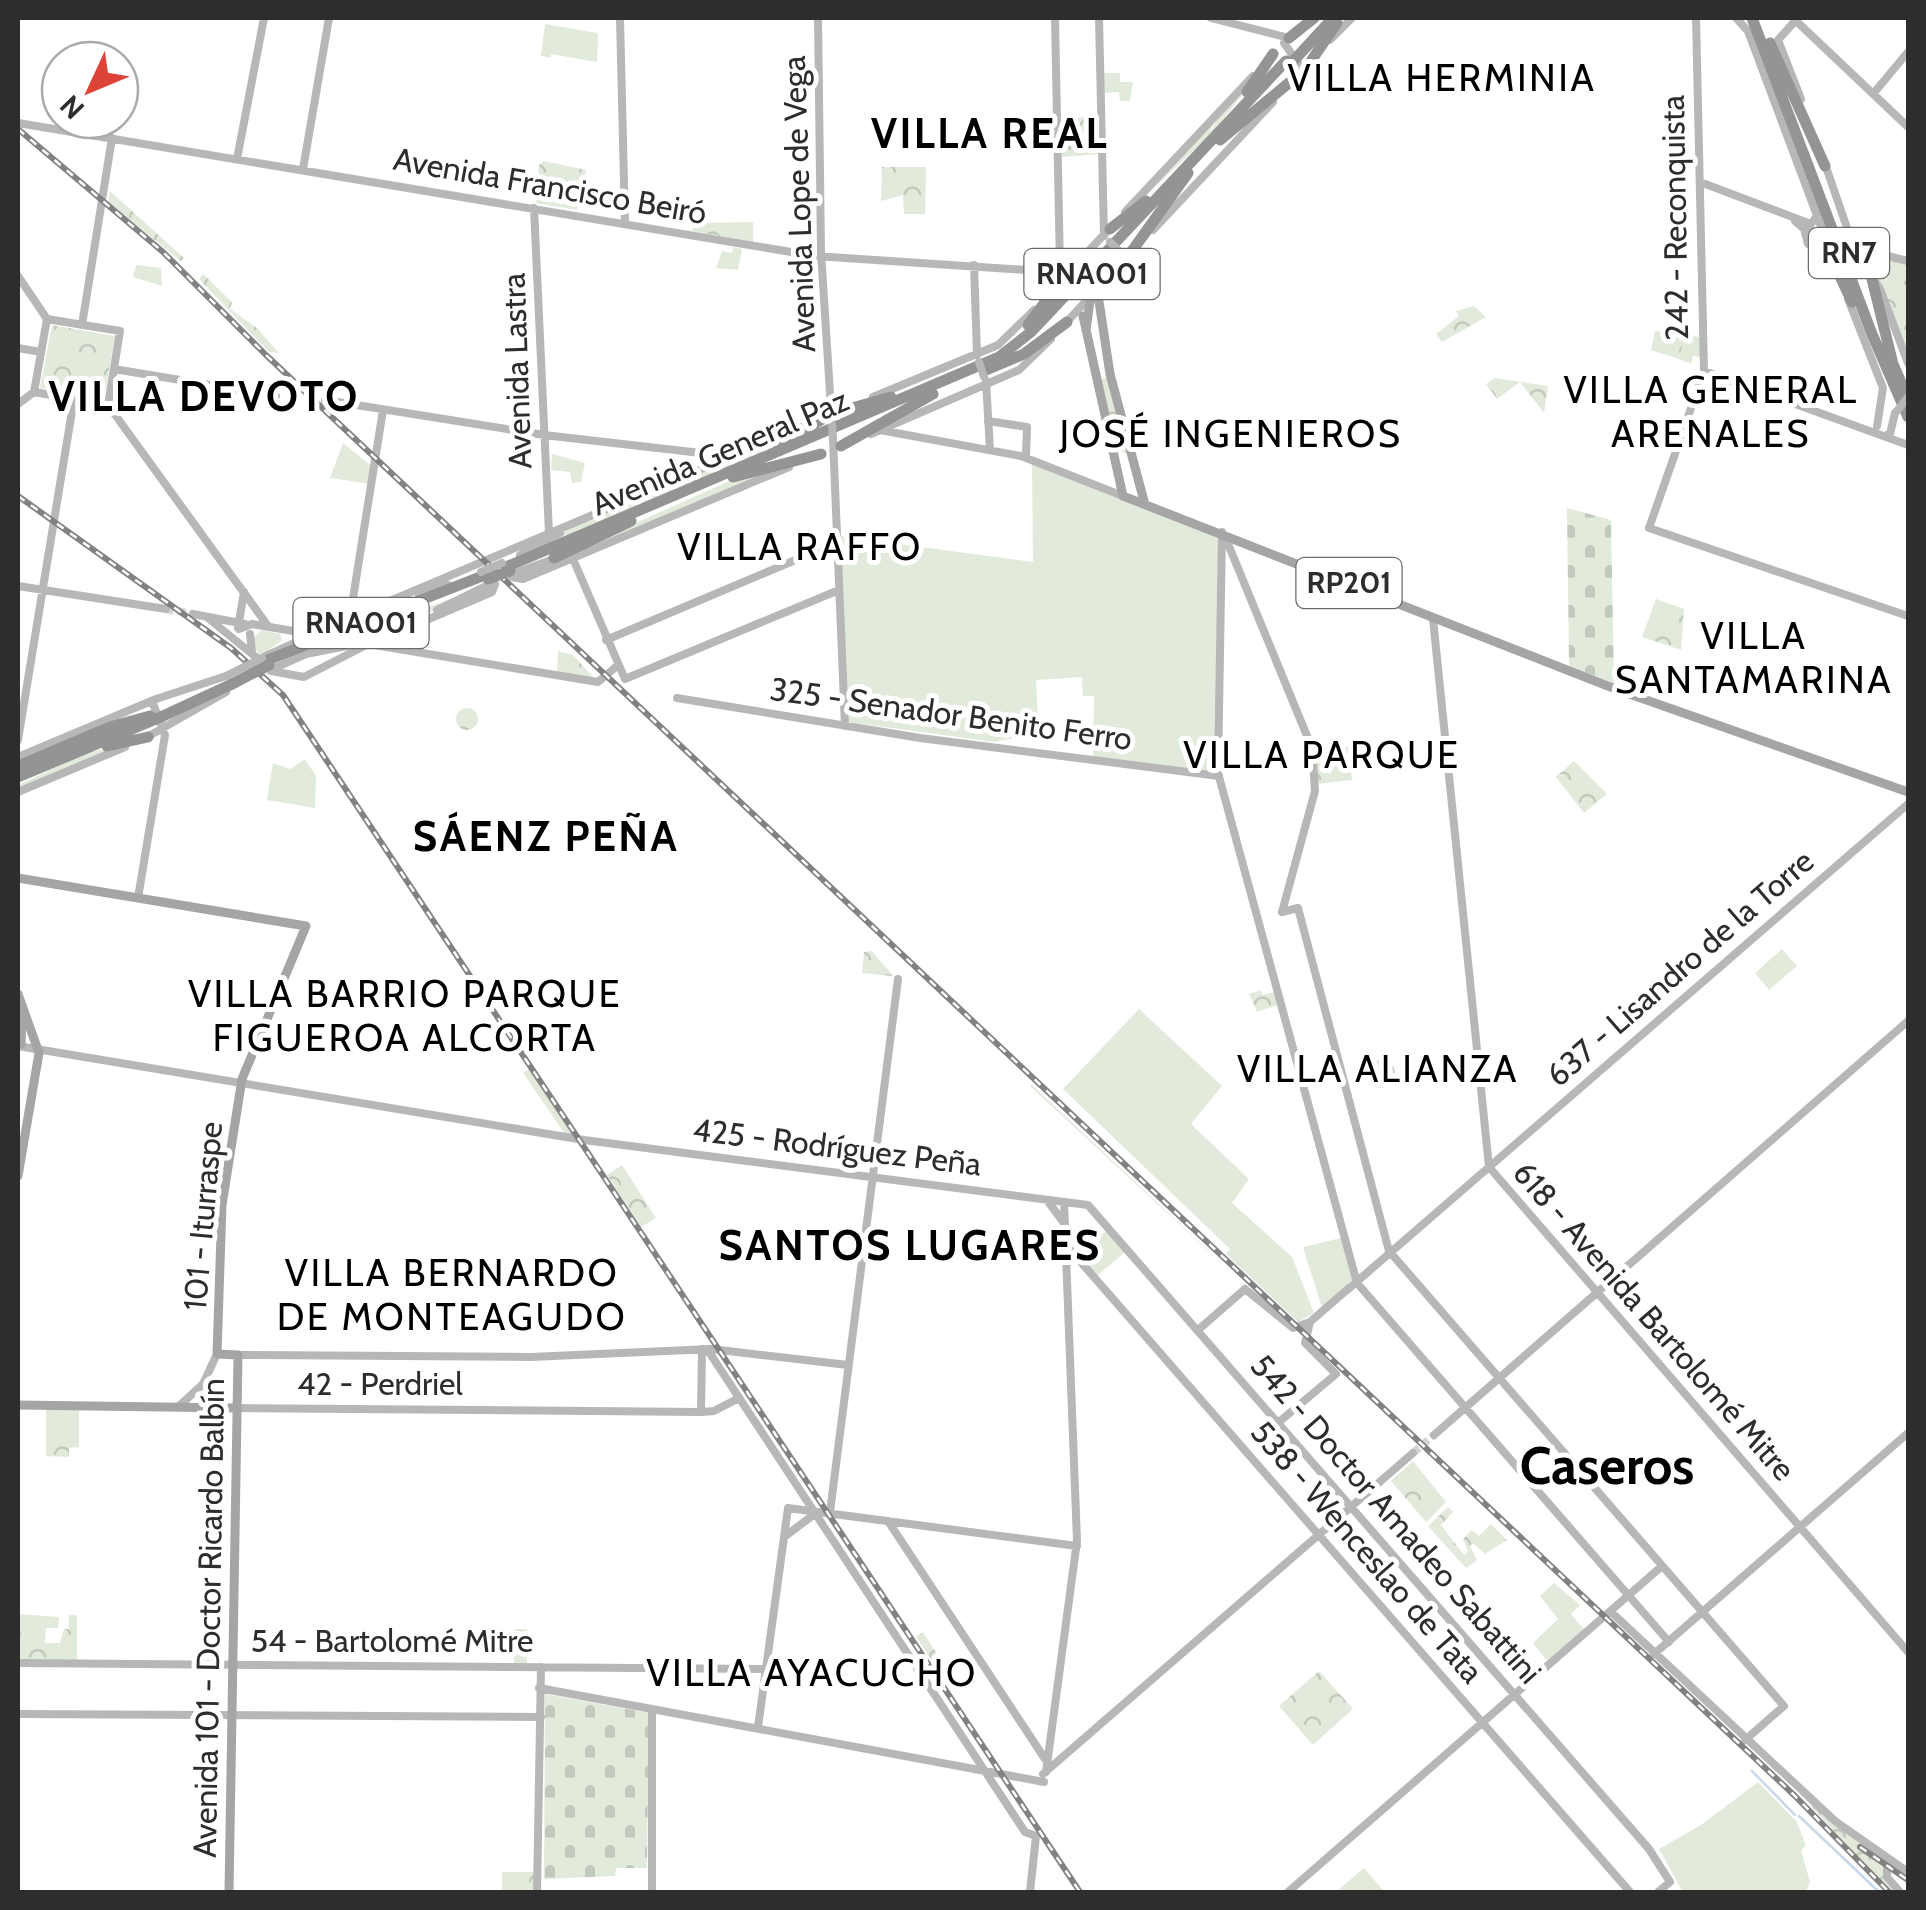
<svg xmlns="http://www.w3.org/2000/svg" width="1926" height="1910" viewBox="0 0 1926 1910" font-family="Cabin,sans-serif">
<defs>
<pattern id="cemetery-stones" width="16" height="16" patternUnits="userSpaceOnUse" patternTransform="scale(2.5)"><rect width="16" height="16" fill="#e1eadb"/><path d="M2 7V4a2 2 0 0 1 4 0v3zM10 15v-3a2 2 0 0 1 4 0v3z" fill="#c1c9bc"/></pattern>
<pattern id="park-crowns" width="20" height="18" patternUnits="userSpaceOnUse" patternTransform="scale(2.5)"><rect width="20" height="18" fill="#e1eadb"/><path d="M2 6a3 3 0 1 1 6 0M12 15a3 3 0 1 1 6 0" fill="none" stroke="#c1c9bc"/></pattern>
</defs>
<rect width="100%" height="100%" fill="#fff"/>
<path fill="#e1eadb" d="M545,24L598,33L597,62L551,54L550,58L541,56Z
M1104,73H1120V82H1133L1130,101H1120L1119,92L1104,93Z
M1256,78L1210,135L1122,218L1215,118L1210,134L1217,119Z
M733,247L742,249L738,270L716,268L722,251L732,253Z
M136,265L161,268L162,286L133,277Z
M1685,335L1700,337V357L1693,356L1691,364L1679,359Z
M796,434L755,456L536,549L588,518Z
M343,443L373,467L371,484L330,478Z
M552,454L585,463L581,482L572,483L570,472L551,470Z
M793,462L604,544L571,552L727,482Z
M1032,464L1219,538L1215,772L1093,757L1094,696H1083L1082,677L1036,680L1039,739L1025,736L994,742L848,722L840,536L1033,562Z
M464,594L383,638L309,650Z
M262,630L280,634L282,640L260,657L251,640Z
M131,742L18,790V785L87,753Z
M305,759L316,776L315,808L267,800L273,763L290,769Z
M1782,949L1797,966L1769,990L1755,973Z
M1139,1009L1222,1086L1191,1124L1249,1179L1232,1203L1292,1257L1314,1313L1298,1322L1226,1254L1230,1249L1063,1089Z
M529,1069L573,1135L565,1134L523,1073Z
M1341,1238L1352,1280L1322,1308L1303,1247Z
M1554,1583L1580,1605L1571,1614L1585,1631L1547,1661L1533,1643L1558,1619L1540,1596Z
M515,1629H527V1664H514Z
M1758,1782L1797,1822L1806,1846L1801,1850L1810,1882L1806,1892H1683L1659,1849L1701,1825Z"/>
<path fill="url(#cemetery-stones)" d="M1567,508L1611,520L1614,683L1569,666Z
M545,1694L649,1713L647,1868H616L615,1876L544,1879Z"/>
<path fill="url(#park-crowns)" d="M1098,117L1099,154L1062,157L1061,128H1069V118Z
M544,161L586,170L577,210L536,203L539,165Z
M926,167L925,214H904L903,195L881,201L882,167Z
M110,191L184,258L181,261L108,203Z
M753,222V242L692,231L695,223Z
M1884,258L1908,262V361L1873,276H1880Z
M203,274L232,302L230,309L257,328L279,353L269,352L199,279Z
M1474,306L1486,317L1442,342L1436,334L1459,316L1456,311Z
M52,325L115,336L104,398L40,388Z
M1655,331L1685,335L1679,359L1651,350Z
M1108,377L1127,453L1126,454L1114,448L1097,380Z
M1495,378L1548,386L1544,413L1520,382L1497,399L1486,384Z
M1656,599L1684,609L1681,650L1642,637Z
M558,651L573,655L595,679L557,673Z
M456 719a11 11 0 1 1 22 0a11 11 0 1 1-22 0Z
M1348,747L1352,780L1317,784L1315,749Z
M1574,761L1607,794L1584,813L1556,777Z
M872,951L893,976L862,973L864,952Z
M1261,990L1262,995L1274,992L1278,1005L1257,1012L1249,994Z
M1367 1074a14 14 0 1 1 28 0a14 14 0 1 1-28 0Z
M1032,1085L1248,1288L1030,1086Z
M622,1165L656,1218L641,1227L607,1175Z
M1107,1230L1126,1251L1097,1276L1079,1255Z
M46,1408H79V1447L69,1448V1457L46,1456Z
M1413,1461L1446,1502L1426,1522L1391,1481Z
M1448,1507L1453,1512L1441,1525L1464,1555L1468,1551L1463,1539L1472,1530L1479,1536L1491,1524L1507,1540L1485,1554L1473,1543L1470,1546L1477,1560L1466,1568L1428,1526Z
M18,1614L59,1617L58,1628H46L45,1643H60L64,1629H69V1615H77V1661L18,1660Z
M923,1632L948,1671L943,1677L916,1637Z
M1319,1671L1353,1709L1313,1745L1279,1706Z
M1801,1795L1882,1858L1883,1864L1865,1851L1883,1867L1897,1892H1889Z
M1364,1868L1383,1890L1336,1892Z
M502,1872H535V1892H502Z"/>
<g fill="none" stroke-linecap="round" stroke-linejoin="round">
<path stroke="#c8d8ea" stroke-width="2.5" d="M1752,1771L1795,1815
M1799,1816L1879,1892"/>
<path stroke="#d5d5d5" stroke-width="8" stroke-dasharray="8 4" stroke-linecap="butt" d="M166,609L193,614
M1413,1453L1434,1435"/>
<path stroke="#b7b7b7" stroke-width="8" d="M620,18L625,224
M818,18L821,252L832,424
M1055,18L1060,269
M1099,18L1104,236
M1211,18L1289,38
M1696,18L1704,371L1649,528L1908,616
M1736,18L1748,31L1840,277
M1793,18L1908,127
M1796,20L1778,40L1801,99
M1330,40L1352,18
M1284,43L1298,63
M1289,84L1314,58
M1873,94L1908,52
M18,123L815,256L1071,273
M237,159L264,18
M1825,164L1855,251L1880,289L1908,363
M303,169L329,18
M1700,182L1811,224L1819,213
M534,208L549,533
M1125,212L1253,76
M1795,221L1804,229L1808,244L1822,251L1836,268
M1805,225L1826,242
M1153,230L1273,102
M1862,250L1886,263L1882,274H1872
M1880,254L1908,261
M974,265L977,355
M18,276L47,319
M1057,285L1112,226
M1848,299L1883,388L1877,426
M47,319L120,331L108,405
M82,325L112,138
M1064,325L1132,251
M18,348L41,352
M114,369L276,396
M1704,371L1908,445
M986,381L990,450
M34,392L108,405
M34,392L47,319
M873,397L998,345L1034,310
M325,400L544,435L727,456
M18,404L34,392
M108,405L268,626
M988,421L1027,427L1026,457
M880,430L1021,456L1123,496
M871,434L1019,370L1051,339
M1884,436L1890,434L1895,413
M833,439L845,726
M1222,532L1218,773L1357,1283L1669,1642
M1226,539L1312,748L1315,791L1282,912
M520,555L560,533
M573,559L625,679L839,590
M513,574L556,558
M512,577L523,579L789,467
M18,586L166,609
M418,593L448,585
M371,609L800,427
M437,610L492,583
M193,614L245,624
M350,617L383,410
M208,618L257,658
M1433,619L1489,1167L1908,1652
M238,628L244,592
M239,629L252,624L311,634
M250,634L252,652
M606,640L838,542
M266,656L358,614
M270,670L306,654L382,639L492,592L495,584
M271,671L304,677L368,644L598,682L617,666
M677,698L920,738L1219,776
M147,737L226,692
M18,740L74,399
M18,757L156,699L226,676
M18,792L125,747
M138,898L165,735L152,701
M1282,912L1298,908L1389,1251L1784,1706L1745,1740
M18,1046L584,1140L1088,1205L1649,1849L1670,1882L1658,1892
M1047,1200L1064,1223
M1066,1245L1630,1892
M1346,1291L1908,804
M1198,1330L1245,1289L1293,1328L1310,1322L1349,1288
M707,1349L1025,1832L1036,1836L1030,1892
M238,1355L531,1357L711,1349L848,1365
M178,1407L203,1384L217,1354
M236,1408L701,1412L714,1411L739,1398
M701,1412L702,1349
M1279,1422L1336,1374L1305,1343L1310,1322
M1434,1435L1908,1021
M830,1512L898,979
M888,1521L1045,1759
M784,1537L816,1513
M1610,1611L1835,1821L1908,1872
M1654,1654L1908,1433
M18,1663L766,1669
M539,1688L1044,1782
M652,1709V1892
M18,1714L541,1717
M758,1727L788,1508L1077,1546
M1046,1772L1077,1541L1064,1202
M1043,1774L1413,1453
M1887,1860V1877L1900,1892
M537,1892L541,1667
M1288,1892L1662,1566"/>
<path stroke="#a5a5a5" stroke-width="9" d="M1097,288L1110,374L1144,501
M1083,316L1123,496L1618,690L1908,792
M1086,330L1091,294
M18,878L306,926L242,1079L222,1205L217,1354L238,1355L229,1892
M18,994L39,1053L18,1176
M21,1044L22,1018
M18,1405L236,1408"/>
<path stroke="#949494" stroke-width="11" d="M1752,18L1872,334L1908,417
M1289,38L1314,18
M1770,43L1825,166
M1297,57L1333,18
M1311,61L1337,23
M1247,92L1273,54
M1220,140L1290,82
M1110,229L1146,201
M1132,251L1188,173
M1839,274L1852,302
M1871,275L1892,360
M1028,325L1060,282
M1890,357L1908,399
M986,370L1024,354L1067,322
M845,410L891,397
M778,445L826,417
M841,446L933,394
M733,477L821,454
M554,558L631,521
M506,567L999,357L1031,332L1286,61
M355,615L382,610
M265,661L485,575
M163,716L232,684
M107,746L148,737
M18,766L110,727L150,716
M18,777L156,719"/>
<defs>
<path id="rail" d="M18,129L163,252L266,355L1795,1796L1889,1892
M18,496L231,648L283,695L1080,1892
M1860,1847L1908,1880"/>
</defs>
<use href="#rail" stroke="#828282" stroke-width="6"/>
<use href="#rail" stroke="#fff" stroke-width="2.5" stroke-dasharray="8" stroke-linecap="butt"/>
<path stroke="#b7b7b7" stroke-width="8" d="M1110,242L1119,251
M1826,242L1861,249
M1076,277L1086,287
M979,362L984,377
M1897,411L1908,397
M832,424L833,439
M481,572L502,563
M226,676L262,658"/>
<path stroke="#949494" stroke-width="11" d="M1290,64L1297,57
M488,579L510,571
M232,684L269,665
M156,719L163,716"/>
</g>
<g text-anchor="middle" stroke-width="10" stroke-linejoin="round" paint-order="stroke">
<g fill="#fff" stroke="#6c6c6c" stroke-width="2.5">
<rect x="1809" y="228" width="80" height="50" rx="8"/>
<rect x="1024.5" y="249" width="135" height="50" rx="8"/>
<rect x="1296.5" y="558" width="105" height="50" rx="8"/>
<rect x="293.5" y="598" width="135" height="50" rx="8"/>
</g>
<g font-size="30" font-weight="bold" fill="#2d2d2d">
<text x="1849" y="263">RN7</text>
<text x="1092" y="284">RNA001</text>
<text x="1349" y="593">RP201</text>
<text x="361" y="633">RNA001</text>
</g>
<g font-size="32" fill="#2d2d2d" stroke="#fff">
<text transform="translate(550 186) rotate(10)" y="11">Avenida Francisco Beiró</text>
<text transform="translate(799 204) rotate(-92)" y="11">Avenida Lope de Vega</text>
<text transform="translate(1675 218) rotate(-91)" y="11">242 - Reconquista</text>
<text transform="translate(517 371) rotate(-92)" y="11">Avenida Lastra</text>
<text transform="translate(720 452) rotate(-23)" y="11">Avenida General Paz</text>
<text transform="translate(951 714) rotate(8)" y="11">325 - Senador Benito Ferro</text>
<text transform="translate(1680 968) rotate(-41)" y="11">637 - Lisandro de la Torre</text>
<text transform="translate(837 1147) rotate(7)" y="11">425 - Rodríguez Peña</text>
<text transform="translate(203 1216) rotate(-85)" y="11">101 - Iturraspe</text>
<text transform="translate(1654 1321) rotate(49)" y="11">618 - Avenida Bartolomé Mitre</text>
<text x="380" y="1395">42 - Perdriel</text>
<text transform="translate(1396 1519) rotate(49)" y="11">542 - Doctor Amadeo Sabattini</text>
<text transform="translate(1367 1552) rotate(49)" y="11">538 - Wenceslao de Tata</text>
<text transform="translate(209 1618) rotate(-89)" y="11">Avenida 101 - Doctor Ricardo Balbín</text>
<text x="392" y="1652">54 - Bartolomé Mitre</text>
</g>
<g font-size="38" letter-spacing="2.5" fill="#000" stroke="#fff">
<text x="1442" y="91">VILLA HERMINIA</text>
<text x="1711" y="403">VILLA GENERAL<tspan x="1711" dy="44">ARENALES</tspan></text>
<text x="1231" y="447">JOSÉ INGENIEROS</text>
<text x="800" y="560">VILLA RAFFO</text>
<text x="1754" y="649">VILLA<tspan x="1754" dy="44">SANTAMARINA</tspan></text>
<text x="1322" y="768">VILLA PARQUE</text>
<text x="405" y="1007">VILLA BARRIO PARQUE<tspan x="405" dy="44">FIGUEROA ALCORTA</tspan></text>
<text x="1378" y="1082">VILLA ALIANZA</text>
<text x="452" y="1286">VILLA BERNARDO<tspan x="452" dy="44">DE MONTEAGUDO</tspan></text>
<text x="812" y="1686">VILLA AYACUCHO</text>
</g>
<g font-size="42" font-weight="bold" letter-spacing="2.5" fill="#000" stroke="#fff">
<text x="990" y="148">VILLA REAL</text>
<text x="204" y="411">VILLA DEVOTO</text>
<text x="546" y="851">SÁENZ PEÑA</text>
<text x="910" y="1260">SANTOS LUGARES</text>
</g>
<g font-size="52" font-weight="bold" fill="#000" stroke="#fff">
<text x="1607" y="1484">Caseros</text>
</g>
</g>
<rect width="1926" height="1910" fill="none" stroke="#2d2d2d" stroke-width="40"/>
<g transform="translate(90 90) rotate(226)"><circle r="48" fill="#ffffff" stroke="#ababab" stroke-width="2.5"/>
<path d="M0-8L18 38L0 25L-18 38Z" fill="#dd4337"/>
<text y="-15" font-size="28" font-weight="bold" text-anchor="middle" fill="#2d2d2d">N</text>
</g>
</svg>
